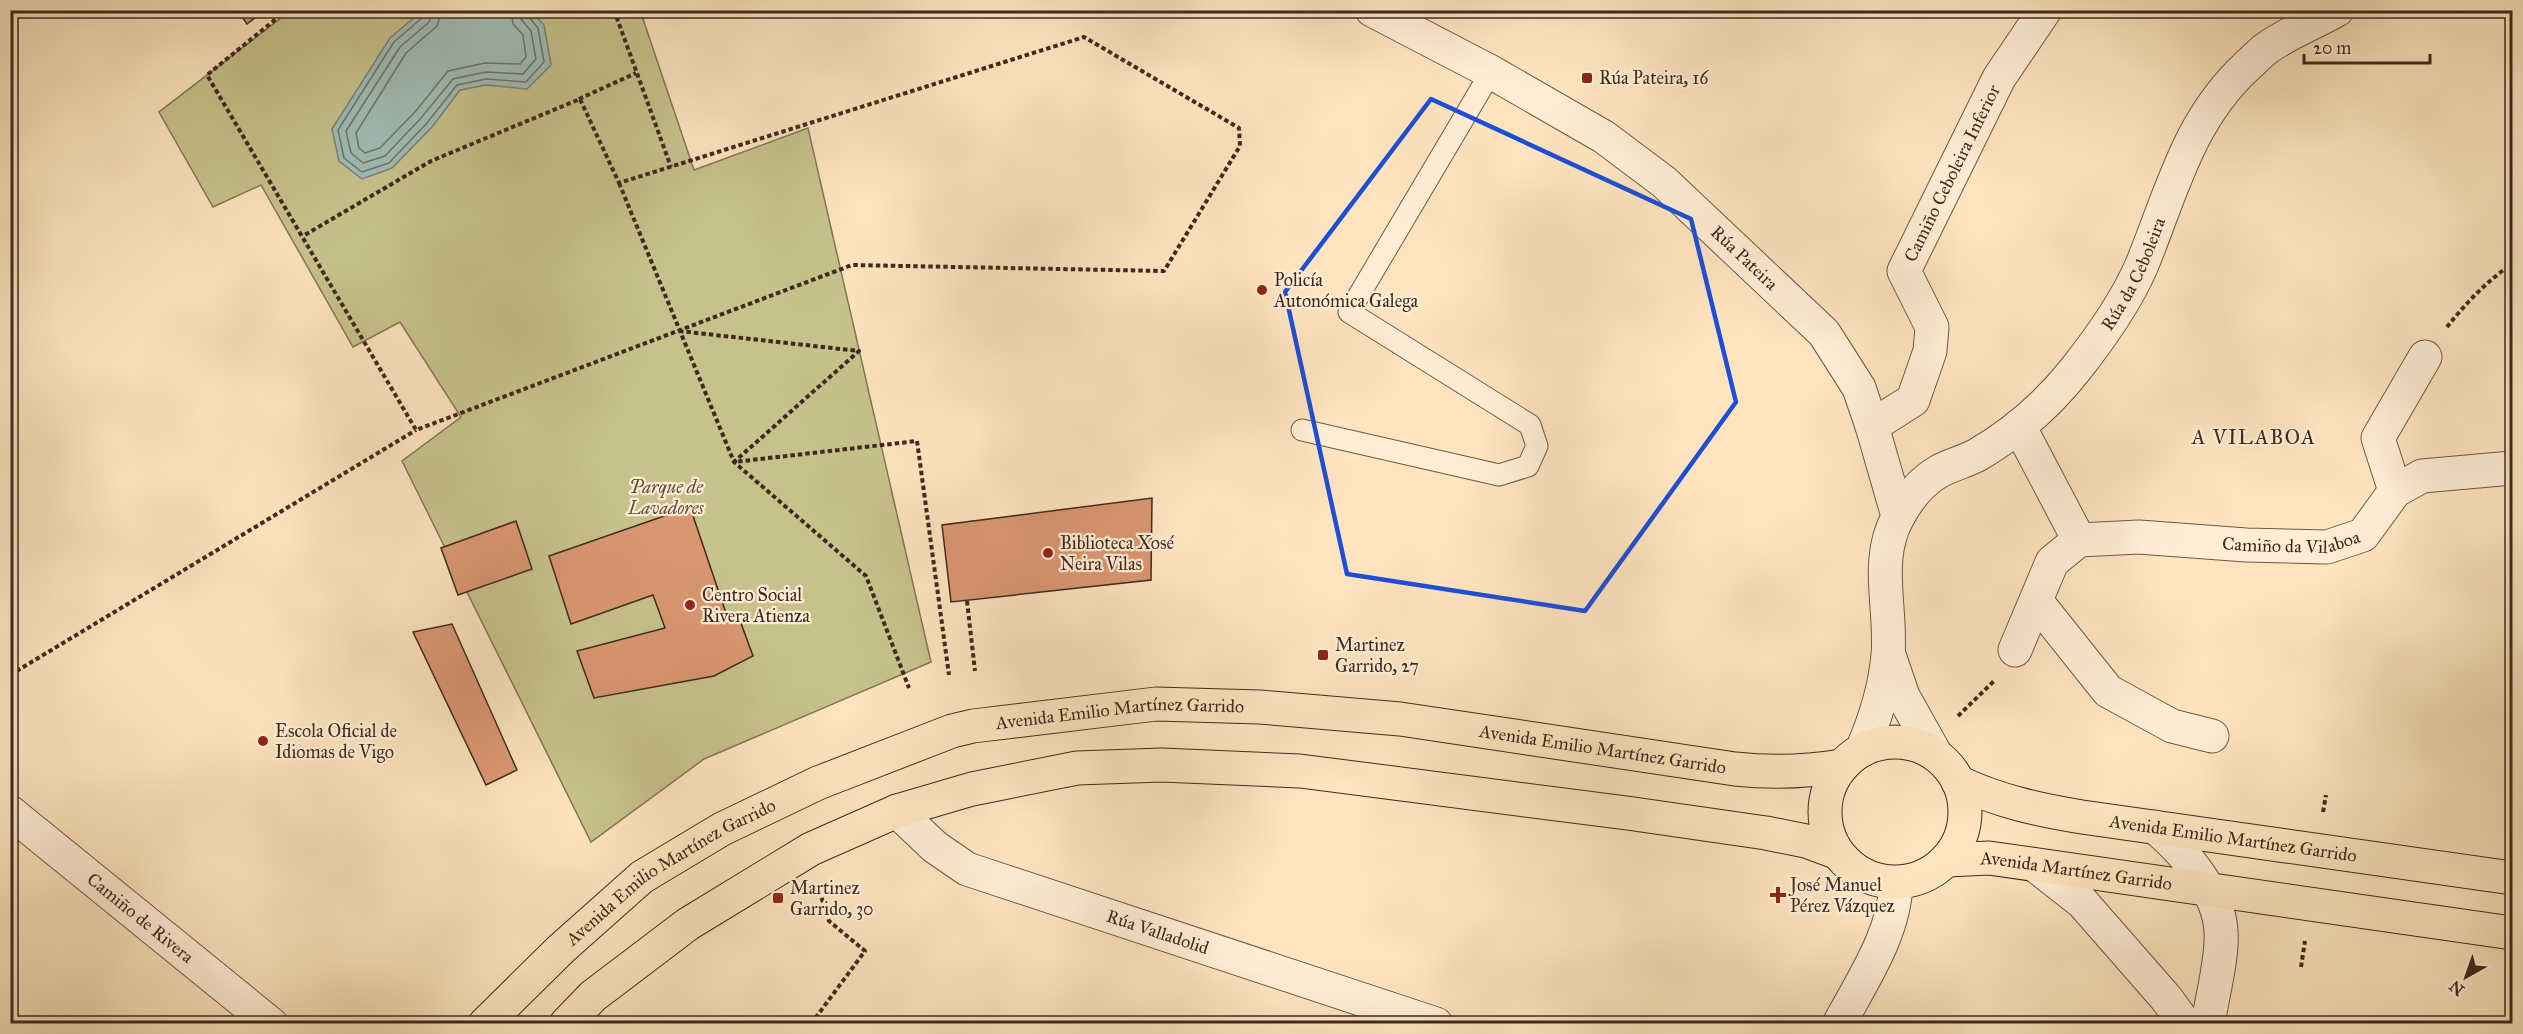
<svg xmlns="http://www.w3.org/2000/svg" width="2523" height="1034" viewBox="0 0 2523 1034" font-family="'IM FELL Great Primer',serif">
<rect width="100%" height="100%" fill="#fde4bf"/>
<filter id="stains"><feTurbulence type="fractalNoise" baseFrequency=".00333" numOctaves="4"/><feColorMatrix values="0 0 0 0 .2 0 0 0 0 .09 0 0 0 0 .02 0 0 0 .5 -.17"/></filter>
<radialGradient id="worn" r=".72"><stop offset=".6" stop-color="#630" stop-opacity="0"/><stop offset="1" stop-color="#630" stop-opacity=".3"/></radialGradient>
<path fill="#c7c28c" stroke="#827656" stroke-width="1.5" d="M640,10L694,170L808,128L931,662L704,759L591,842L402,461L461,417L400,322L353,347L261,185L213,207L159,112L290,11Z"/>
<path fill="#a0beb7" stroke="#79827a" stroke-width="1.5" d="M422,11H531L544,25L551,65L527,89L486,85L460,90L432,127L392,168L362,179L339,161L332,129L390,38Z"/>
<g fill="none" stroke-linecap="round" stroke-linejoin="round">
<path stroke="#6f746b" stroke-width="1.5" d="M425,10L423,17L394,42L338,130L344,158L362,172L389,163L427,123L457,85L486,79L526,82L544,62L538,28L528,16L527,10
M433,10L429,22L400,47L346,131L351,153L363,163L385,156L421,118L453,79L486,72L523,74L536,59L531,31L521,19L520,10
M442,10L437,26L406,53L356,133L359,148L365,153L380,148L415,112L448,71L485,63L520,64L526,57L523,35L513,24L511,10"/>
</g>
<path fill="#da9672" stroke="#3e291f" stroke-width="1.5" d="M237,10H265L247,24Z
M1152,498L1151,580L951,602L942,525Z
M690,507L728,619L738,615L753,656L714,676L594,698L577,651L665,628L653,595L571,624L549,556Z
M516,521L532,569L458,595L441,548Z
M452,624L517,770L486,785L413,632Z"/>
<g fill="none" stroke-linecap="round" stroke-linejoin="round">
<defs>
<path id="service" d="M1302,430L1499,475L1528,466L1537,446L1530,425L1349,312L1491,72"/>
<g id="minor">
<path id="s1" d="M1372,10L1491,72L1604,137L1664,182L1824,333L1859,388L1872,426L1898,516"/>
<path id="s2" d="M1872,426L1913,400L1930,351L1932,327L1904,271L1999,78L2045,10"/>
<path d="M2395,491L2378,438L2425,357"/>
<path id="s3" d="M2079,540L2139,537L2246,545L2327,547L2363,535L2395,491L2422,476L2512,468"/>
<path d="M2037,602L2108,691L2172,726L2212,736"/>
<path d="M2015,650L2052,562L2079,540L2019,426"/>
<path id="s4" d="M897,811L935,847L967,869L1436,1024"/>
<path id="s5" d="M10,812L271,1024"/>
<path d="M2155,827C2184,851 2219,892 2221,931C2223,957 2212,997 2208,1024"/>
<path d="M2035,865L2082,902L2166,998L2185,1024"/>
<path d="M1839,1024C1862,981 1895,933 1896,883"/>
</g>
<g id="tertiary">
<path d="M1889,655L1903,696L1936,755"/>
<path id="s6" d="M1862,750C1875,720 1885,688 1888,655C1892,609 1874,560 1898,517C1907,500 1921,482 1938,472C1950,465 1964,462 1977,455C2015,433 2048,404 2075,370C2098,341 2126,301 2141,267C2171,195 2187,122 2246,67C2253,61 2260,53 2267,48C2288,33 2314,23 2337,10"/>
</g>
<g id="primary">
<circle cx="1895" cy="812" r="70"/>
<path id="s7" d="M1958,782C1998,801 2039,810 2082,817L2512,878"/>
<path id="s8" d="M1947,860L1989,858L2512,933"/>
<path id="s9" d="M485,1024L561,949L642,877L722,829L818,783L952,731L973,726L1156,704L1260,707L1400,719L1735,769C1772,773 1805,772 1842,766"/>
<path d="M566,1024L593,996L688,924L811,849L897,811L972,789L1077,768L1162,765L1300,771L1627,813L1766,833L1806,841L1836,852"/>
</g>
</defs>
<use href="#service" stroke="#6e5847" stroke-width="23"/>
<use href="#minor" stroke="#6e5847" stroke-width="35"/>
<use href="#tertiary" stroke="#6e5847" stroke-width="35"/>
<use href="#primary" stroke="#3e291f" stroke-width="35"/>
<path stroke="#3e291f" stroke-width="4" stroke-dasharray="4.5 3" stroke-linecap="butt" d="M287,10L207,75L416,430L852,265L1164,271L1240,146L1239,128L1084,37L619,183L580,99L431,161L303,236
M614,10L671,167
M579,99L636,73
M619,183L734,462L866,576L909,688
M2447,327C2465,304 2488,280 2512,264
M679,331L859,351L734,462L917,441L949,675
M967,601L975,671
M10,675L416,430
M1958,716L1994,681
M2323,812L2326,795
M2301,967L2305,941
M811,1024L865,951L829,921L821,896"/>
<use href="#service" stroke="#feedd5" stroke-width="21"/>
<use href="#minor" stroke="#feedd5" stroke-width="33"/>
<use href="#tertiary" stroke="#feedd5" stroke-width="33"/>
<use href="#primary" stroke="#fde4bf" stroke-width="33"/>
</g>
<path fill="none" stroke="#1d4ed8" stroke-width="4.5" stroke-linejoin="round" d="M1431,99L1691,219L1736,402L1585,611L1347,574L1285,292Z"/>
<g fill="#8f2418" stroke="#feedd5" stroke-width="2">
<rect x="1581" y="72" width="12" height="12" rx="3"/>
<circle cx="1262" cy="290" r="6"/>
<circle cx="1048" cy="553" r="6"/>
<circle cx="690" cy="605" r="6"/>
<rect x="1317" y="649" width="12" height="12" rx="3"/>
<circle cx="263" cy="741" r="6"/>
<path d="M1775 886h6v6h6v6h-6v6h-6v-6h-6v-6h6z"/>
<rect x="772" y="892" width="12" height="12" rx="3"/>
</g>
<g text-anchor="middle" stroke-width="4.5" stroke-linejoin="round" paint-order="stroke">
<g font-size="18" fill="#3e291f" stroke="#feedd5" text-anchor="start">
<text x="1599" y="84">Rúa Pateira, 16</text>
<text x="1274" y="286">Policía<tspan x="1274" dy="21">Autonómica Galega</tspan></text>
<text x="1060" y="549">Biblioteca Xosé<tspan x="1060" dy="21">Neira Vilas</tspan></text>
<text x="702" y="601">Centro Social<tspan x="702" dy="21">Rivera Atienza</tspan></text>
<text x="1335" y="651">Martinez<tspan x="1335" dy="21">Garrido, 27</tspan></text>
<text x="275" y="737">Escola Oficial de<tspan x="275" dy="21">Idiomas de Vigo</tspan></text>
<text x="1790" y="891">José Manuel<tspan x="1790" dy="21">Pérez Vázquez</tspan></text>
<text x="790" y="894">Martinez<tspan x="790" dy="21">Garrido, 30</tspan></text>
</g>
<g font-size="18" fill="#3e291f" stroke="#feedd5">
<text dy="6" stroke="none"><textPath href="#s2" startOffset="296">Camiño Ceboleira Inferior</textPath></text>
<text dy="6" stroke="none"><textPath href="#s1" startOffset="450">Rúa Pateira</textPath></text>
<text dy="6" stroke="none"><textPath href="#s6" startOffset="586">Rúa da Ceboleira</textPath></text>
<text dy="6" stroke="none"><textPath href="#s3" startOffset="213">Camiño da Vilaboa</textPath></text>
<text dy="6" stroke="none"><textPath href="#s9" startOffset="728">Avenida Emilio Martínez Garrido</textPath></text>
<text dy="6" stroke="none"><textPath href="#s9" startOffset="1214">Avenida Emilio Martínez Garrido</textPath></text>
<text dy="6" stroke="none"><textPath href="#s7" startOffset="282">Avenida Emilio Martínez Garrido</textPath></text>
<text dy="6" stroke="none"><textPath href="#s8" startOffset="130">Avenida Martínez Garrido</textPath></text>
<text dy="6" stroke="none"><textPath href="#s9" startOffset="242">Avenida Emilio Martínez Garrido</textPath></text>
<text dy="6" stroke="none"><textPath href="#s5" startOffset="168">Camiño de Rivera</textPath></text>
<text dy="6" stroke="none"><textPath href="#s4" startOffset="292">Rúa Valladolid</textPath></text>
</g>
<g font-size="18" font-style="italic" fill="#604f3a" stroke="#feedd5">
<text x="666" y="493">Parque de<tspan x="666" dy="21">Lavadores</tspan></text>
</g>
<g font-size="20" letter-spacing="1.5" fill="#3e291f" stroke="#feedd5">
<text x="2254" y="444">A VILABOA</text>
</g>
</g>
<rect width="2523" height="1034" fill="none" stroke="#fde4bf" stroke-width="36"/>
<rect x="12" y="12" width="2499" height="1010" fill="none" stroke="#3e291f" stroke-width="3"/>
<rect x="18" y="18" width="2487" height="998" fill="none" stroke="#3e291f" stroke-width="1.5"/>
<g transform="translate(2466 977) rotate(220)" stroke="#feedd5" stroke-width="4.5" paint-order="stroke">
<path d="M0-4.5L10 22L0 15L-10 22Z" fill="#3e291f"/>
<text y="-9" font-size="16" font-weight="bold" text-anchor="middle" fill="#3e291f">N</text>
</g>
<path d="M2304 54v9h126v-9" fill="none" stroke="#3e291f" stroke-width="3"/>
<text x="2313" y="54" font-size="18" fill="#3e291f" stroke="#feedd5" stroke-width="4.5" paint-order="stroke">20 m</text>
<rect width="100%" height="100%" filter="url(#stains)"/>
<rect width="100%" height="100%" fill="url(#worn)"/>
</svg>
